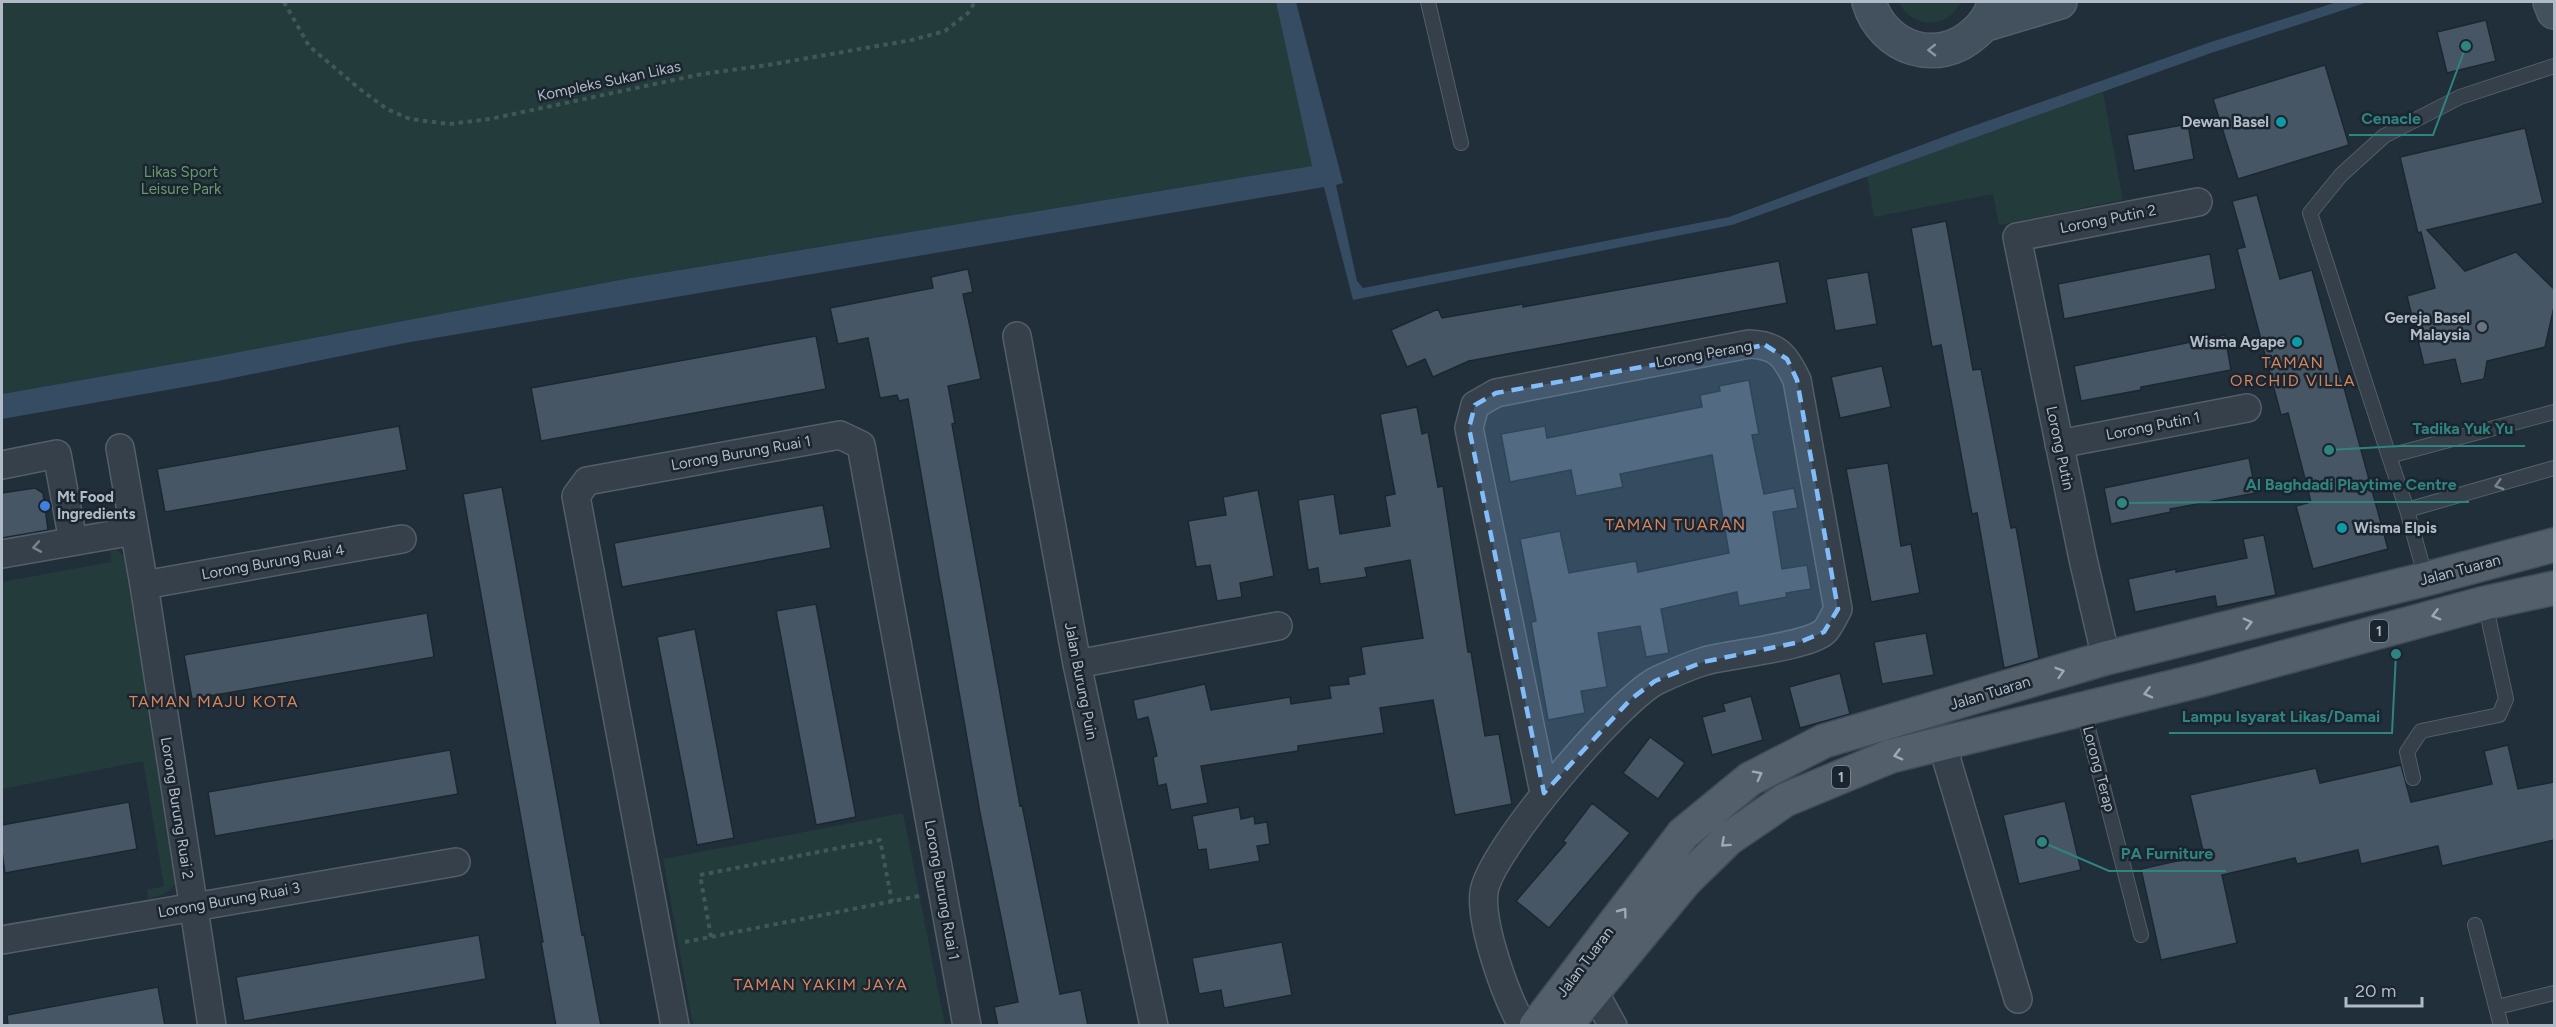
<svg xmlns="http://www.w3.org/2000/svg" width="2556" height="1027" viewBox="0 0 2556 1027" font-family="Figtree,sans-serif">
<rect width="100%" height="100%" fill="#212f3a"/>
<path fill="#233b3b" d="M2,2H1276L1313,166L625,279L213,357L2,394Z
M1899,2H1961C1948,30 1911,29 1899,2Z
M2103,92L2123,200L1999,225L1993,194L1874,217L1867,176Z
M116,550L127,558L178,879C171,893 162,896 148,899L147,890L164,886L143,761L2,789V582L111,562L110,551Z
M903,813L945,1025H693L663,859Z"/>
<path fill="#354c62" d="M1276,2H1296L1343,183L1336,185L1357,281L1363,288L1729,217L1959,131L2208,43L2337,2H2368L2211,53L1732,225L1353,300L1324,187L405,343L218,381L2,419V394L213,357L625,279L1312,166Z"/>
<path fill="#475664" stroke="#1c2731" stroke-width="1.5" d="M2486,20L2496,61L2447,73L2437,32Z
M2325,65L2349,145L2238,179L2213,99Z
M2188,124L2194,159L2134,171L2127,135Z
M2525,128L2543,203L2427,230L2465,271L2516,252L2554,289V307L2545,347L2487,361L2484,379L2461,384L2455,359L2424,365L2407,296L2435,288L2421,232L2418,233L2400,157Z
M2257,195L2280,279L2312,270L2388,549L2313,569L2296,506L2311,502L2288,413L2281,415L2237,249L2245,247L2232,201Z
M1946,221L1973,370L1981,369L2011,528L2016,527L2039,658L2004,668L1977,513L1972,514L1941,345L1932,347L1911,228Z
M2210,254L2216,289L2064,319L2058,284Z
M1779,261L1787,303L1469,361L1433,377L1425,359L1407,367L1391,330L1438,309L1442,318L1523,304V307Z
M968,269L973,292L963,294L981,379L948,386L955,423L952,424L1020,806L1022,805L1060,994L1081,990L1088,1026H998L994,1007L1018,1002L980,813L908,399L899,401L897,395L880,398L868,338L838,344L830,308L933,288L931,277Z
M1868,272L1877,324L1835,331L1826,279Z
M2225,335L2231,370L2141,387V390L2081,401L2074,366Z
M816,336L826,389L541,441L531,388Z
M1882,366L1891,407L1840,418L1831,377Z
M1749,380L1759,434L1752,435L1764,494L1794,488L1798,508L1773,512L1782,569L1807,565L1811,589L1786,593L1787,597L1739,606L1737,592L1661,609L1669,653L1646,657L1640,626L1598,633L1607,687L1581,691L1585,713L1548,720L1531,622L1536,621L1520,539L1560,531L1569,573L1636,561L1638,572L1729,553L1712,455L1620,474L1623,487L1576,496L1571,470L1510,482L1501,434L1545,426L1547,438L1702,407L1700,395L1720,391L1719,386Z
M1417,407L1422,434L1428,432L1438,487L1443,486L1468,652H1471L1485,736L1499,734L1512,804L1455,815L1433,700L1380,708L1384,733L1298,746V751L1201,766L1208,803L1171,810L1166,784L1158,786L1153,757L1157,756L1148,717L1137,720L1133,700L1205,684L1211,710L1290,697L1291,704L1331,698L1329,686L1349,684L1348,677L1365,674L1361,647L1423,638L1410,560L1365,568L1367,577L1320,584L1318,568L1308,570L1298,500L1334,494L1340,534L1390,526L1385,496L1395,494L1380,414Z
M399,426L407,470L165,512L157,469Z
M2249,458L2256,493L2170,509L2171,512L2111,524L2104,488Z
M1888,463L1901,546L1911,544L1920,593L1871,602L1846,469Z
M502,487L582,935L584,934L601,1026H556L541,942H543L463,494Z
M35,488L43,493L48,530L2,538V493Z
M1258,490L1274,576L1240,583L1242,597L1217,601L1210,565L1196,567L1188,521L1226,515L1223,497Z
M823,505L831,548L622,587L614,543Z
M2264,535L2276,595L2217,607L2215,596L2135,612L2128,579L2176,569V572L2247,558L2243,539Z
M816,604L856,817L816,825L776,611Z
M427,613L434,657L192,699L184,655Z
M695,629L734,838L697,845L657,637Z
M1926,633L1934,675L1882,684L1874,642Z
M1840,673L1850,714L1800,728L1789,687Z
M1751,696L1763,740L1712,755L1702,717L1725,711L1723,704Z
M1650,737L1685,763L1658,799L1623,773Z
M2508,745L2518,789L2554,782V840L2442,866L2438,846L2361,864L2358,850L2297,864L2295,858L2222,875L2237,943L2161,960L2141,869L2204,855L2190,795L2316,768L2320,783L2401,765L2411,802L2492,784L2484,751Z
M450,750L458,794L215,836L208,792Z
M2065,801L2081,870L2019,884L2003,815Z
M129,802L137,849L5,873L2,851V825Z
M1592,803L1630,833L1549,928L1516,901L1566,843L1563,841Z
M1239,807L1241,819L1254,816L1255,824L1267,822L1270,844L1257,846L1260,861L1209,870L1206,849L1198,850L1192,816Z
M479,935L486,979L244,1021L236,977Z
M1282,942L1292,995L1224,1008L1221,990L1199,994L1192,958Z
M158,987L165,1026H8L7,1015Z"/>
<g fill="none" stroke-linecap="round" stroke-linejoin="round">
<defs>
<path id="lane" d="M1428,2L1461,143
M2554,66L2460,97L2384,136L2341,175L2310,213L2389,456L2554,412
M2389,456L2407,510
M2426,579L2407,510L2554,468
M2083,709L2141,935
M2413,778L2407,752L2421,731L2499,715L2506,699L2485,603
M2475,925L2501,1026
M2497,1007L2554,993"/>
<path id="street" d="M1017,336L1077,664L1154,1026
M2059,444L2247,408
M120,448L144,585L212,1026
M2,465L57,454L73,541
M2,554L134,531
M144,585L402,539
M2106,658L2083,559L2017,237L2198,202
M1077,664L1278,626
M1942,744L2018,999
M2,940L456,862
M1593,990L1613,1026
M675,1026L576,496L587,481L840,435L861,445L967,1026
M1523,1026C1506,998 1480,924 1484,892C1489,851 1621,697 1658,680C1673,673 1689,666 1705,661C1730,654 1806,647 1824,632C1829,628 1834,616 1838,609L1797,380C1785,355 1777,345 1749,344L1496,393L1475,405L1469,428L1544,793"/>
<path id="secondary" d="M1869,2C1883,49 1938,67 1975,33C1984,25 1992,14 1994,2
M2550,2L2554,12
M1983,25L2060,2"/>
<path id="primary" d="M1536,1026L1683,834L1750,779L1824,741L2106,658L2426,579L2554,545
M1565,1026L1686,880L1728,839L1785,800L1891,756L2205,679L2485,603L2554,588"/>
</defs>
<use href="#lane" stroke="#535e68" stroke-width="16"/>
<use href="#street" stroke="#535e68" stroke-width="30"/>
<use href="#secondary" stroke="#535e68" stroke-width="36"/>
<use href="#primary" stroke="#414c57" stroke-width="36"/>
<path stroke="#415758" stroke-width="4" stroke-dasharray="4.5 4.5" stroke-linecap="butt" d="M284,2L309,46L361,90L387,109L410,119L449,124L490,119L702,74L768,65L912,40L945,31L968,13L975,2
M711,937L700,875L880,840L892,902
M685,942L919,896"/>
<use href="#lane" stroke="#35404a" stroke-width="14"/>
<use href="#street" stroke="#35404a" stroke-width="27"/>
<use href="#secondary" stroke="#43505e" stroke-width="33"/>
<use href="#primary" stroke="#535f6b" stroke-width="33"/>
</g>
<defs><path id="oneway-chevron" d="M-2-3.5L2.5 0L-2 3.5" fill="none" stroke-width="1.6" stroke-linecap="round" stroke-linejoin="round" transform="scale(1.5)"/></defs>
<use stroke="#8a96a2" href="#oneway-chevron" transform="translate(1932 50) rotate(179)"/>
<g stroke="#79848f">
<use href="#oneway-chevron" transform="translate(2499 485) rotate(164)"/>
<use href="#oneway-chevron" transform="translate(37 547) rotate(170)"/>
</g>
<g stroke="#9da9b5">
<use href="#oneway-chevron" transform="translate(2436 615) rotate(165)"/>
<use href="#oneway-chevron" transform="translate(2248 623) rotate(-14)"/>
<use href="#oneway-chevron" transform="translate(2060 672) rotate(-17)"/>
<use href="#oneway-chevron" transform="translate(2148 693) rotate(166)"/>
<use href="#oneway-chevron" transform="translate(1898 755) rotate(165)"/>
<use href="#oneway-chevron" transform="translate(1758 775) rotate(-27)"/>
<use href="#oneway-chevron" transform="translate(1725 843) rotate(138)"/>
<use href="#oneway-chevron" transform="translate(1623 912) rotate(-53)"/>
</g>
<path fill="#83bdf9" fill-opacity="0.2" stroke="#83bdf9" stroke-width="4.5" stroke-dasharray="12 8" stroke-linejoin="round" d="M1765,345L1787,359L1797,380L1838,609L1824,632L1800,642L1703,662L1655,681L1631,699L1544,793L1469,428L1475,405L1496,393Z"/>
<g fill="#0f9aa8" stroke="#1b252f" stroke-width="2">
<circle cx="2281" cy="122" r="6"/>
<circle cx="2297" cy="342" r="6"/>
<circle cx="2342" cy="528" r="6"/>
</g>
<circle fill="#6b7280" stroke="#1b252f" stroke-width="2" cx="2482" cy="327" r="6"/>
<circle fill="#3f7fe0" stroke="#1b252f" stroke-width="2" cx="45" cy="506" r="6"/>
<g text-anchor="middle" stroke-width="5" stroke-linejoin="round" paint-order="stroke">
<g fill="#1b252f" stroke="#838e99" stroke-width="1.5">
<rect x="2370" y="620" width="18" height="22" rx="4.5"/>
<rect x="1832" y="766" width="18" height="22" rx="4.5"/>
</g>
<g font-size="14" font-weight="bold" fill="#b0bbc7">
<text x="2379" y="636">1</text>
<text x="1841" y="782">1</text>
</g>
<g font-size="15" fill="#b0bbc7" stroke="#1b252f">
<text transform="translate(609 81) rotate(-12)" y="5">Kompleks Sukan Likas</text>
<text transform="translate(2108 219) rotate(-11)" y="5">Lorong Putin 2</text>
<text transform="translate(1704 354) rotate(-10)" y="5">Lorong Perang</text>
<text transform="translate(2153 426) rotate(-11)" y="5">Lorong Putin 1</text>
<text transform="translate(2060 448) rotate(78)" y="5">Lorong Putin</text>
<text transform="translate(741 453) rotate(-10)" y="5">Lorong Burung Ruai 1</text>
<text transform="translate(273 562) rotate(-10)" y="5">Lorong Burung Ruai 4</text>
<text transform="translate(2460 570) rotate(-15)" y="5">Jalan Tuaran</text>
<text transform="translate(1081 681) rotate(79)" y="5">Jalan Burung Puin</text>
<text transform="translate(1990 693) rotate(-17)" y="5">Jalan Tuaran</text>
<text transform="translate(2099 769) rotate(75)" y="5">Lorong Terap</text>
<text transform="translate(177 808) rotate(81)" y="5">Lorong Burung Ruai 2</text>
<text transform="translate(942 890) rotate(80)" y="5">Lorong Burung Ruai 1</text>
<text transform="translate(229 900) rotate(-10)" y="5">Lorong Burung Ruai 3</text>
<text transform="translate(1585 962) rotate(-53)" y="5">Jalan Tuaran</text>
</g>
<g font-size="15" font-weight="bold" fill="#b0bbc7" stroke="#1b252f" text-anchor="end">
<text x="2269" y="127">Dewan Basel</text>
<text x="2470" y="323">Gereja Basel<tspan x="2470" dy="17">Malaysia</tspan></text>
<text x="2285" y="347">Wisma Agape</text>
<text x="57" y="502" text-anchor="start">Mt Food<tspan x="57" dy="17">Ingredients</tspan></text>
<text x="2354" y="533" text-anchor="start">Wisma Elpis</text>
</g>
<g font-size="15" fill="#67986d" stroke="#1b252f">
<text x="181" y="177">Likas Sport<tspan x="181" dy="17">Leisure Park</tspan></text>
</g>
<g font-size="16" letter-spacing="1.5" fill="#d5845d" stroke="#1b252f">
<text x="2293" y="368">TAMAN<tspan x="2293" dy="18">ORCHID VILLA</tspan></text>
<text x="1676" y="530">TAMAN TUARAN</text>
<text x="214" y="707">TAMAN MAJU KOTA</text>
<text x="821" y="990">TAMAN YAKIM JAYA</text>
</g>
</g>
<path fill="none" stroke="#2f8480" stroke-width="2" d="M2466 46L2433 135H2349M2329 450L2400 446H2525M2122 503L2233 502H2469M2396 654L2392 733H2169M2042 842L2109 871H2226"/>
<g fill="#2f8480" stroke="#1b252f" stroke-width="2">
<circle cx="2466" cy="46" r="6"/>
<circle cx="2329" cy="450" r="6"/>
<circle cx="2122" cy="503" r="6"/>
<circle cx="2396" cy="654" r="6"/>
<circle cx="2042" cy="842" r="6"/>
</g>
<g font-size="16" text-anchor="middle" font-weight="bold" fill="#2f8480" stroke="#1b252f" stroke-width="5" stroke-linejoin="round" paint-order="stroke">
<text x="2391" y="124">Cenacle</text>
<text x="2463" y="434">Tadika Yuk Yu</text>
<text x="2351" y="490">Al Baghdadi Playtime Centre</text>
<text x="2281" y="722">Lampu Isyarat Likas/Damai</text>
<text x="2167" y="859">PA Furniture</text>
</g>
<rect width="2556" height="1027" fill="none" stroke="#b0bbc7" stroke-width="6"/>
<path d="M2346 997v9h76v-9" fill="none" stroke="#b0bbc7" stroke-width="3"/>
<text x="2355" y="997" font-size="18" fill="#b0bbc7" stroke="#1b252f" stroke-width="4.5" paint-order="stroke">20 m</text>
</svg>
